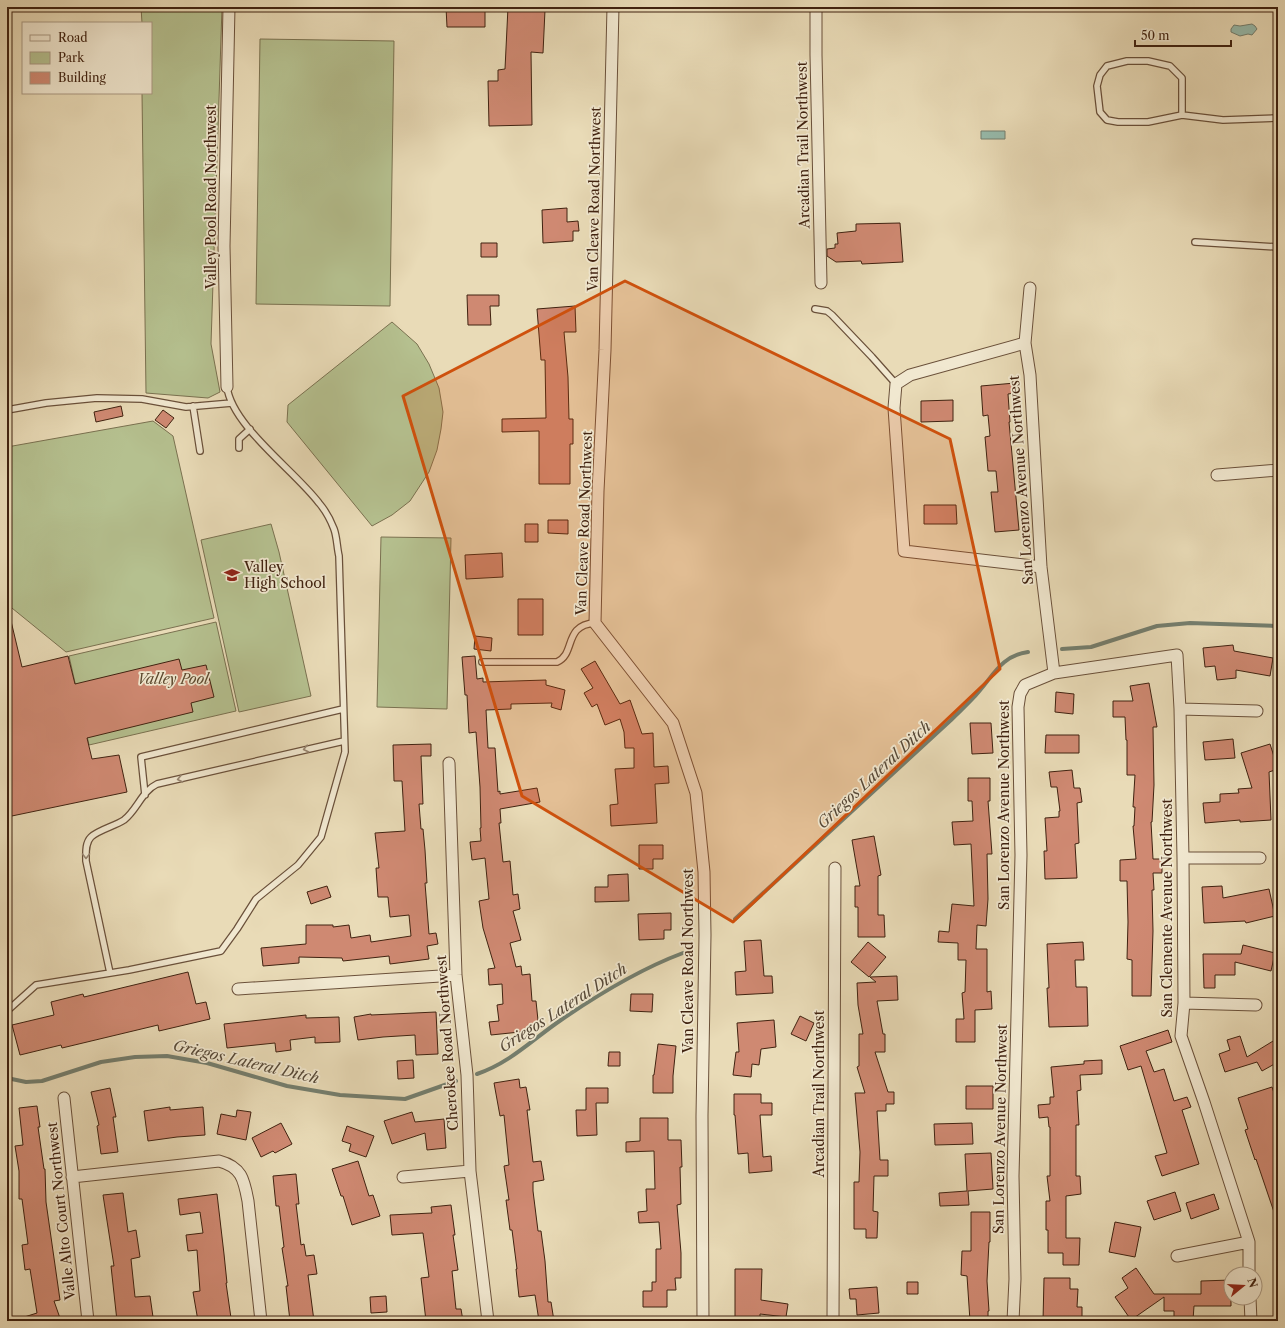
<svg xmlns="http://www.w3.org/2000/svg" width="1285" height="1328" viewBox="0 0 1285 1328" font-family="'Libre Caslon Text',serif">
<rect width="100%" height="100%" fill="#e9dbb7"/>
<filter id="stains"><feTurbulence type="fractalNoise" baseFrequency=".005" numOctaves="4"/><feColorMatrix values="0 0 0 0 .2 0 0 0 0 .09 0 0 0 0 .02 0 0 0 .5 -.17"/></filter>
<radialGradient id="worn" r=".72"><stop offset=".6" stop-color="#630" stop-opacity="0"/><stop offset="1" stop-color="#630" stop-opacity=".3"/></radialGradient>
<path fill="#b5c08f" stroke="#7a7150" d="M141,7H222L211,344L220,392L208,398L146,393L142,93H151V23H142Z
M260,39L394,41L390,306L256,304Z
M392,322L417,344L429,364L439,388L443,412L441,429L437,450L429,472L410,501L392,515L372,526L287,422L288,405Z
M153,421L173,436L214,618L66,652L7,604V447Z
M271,524L279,552L311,696L239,712L201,540Z
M381,537L451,538L447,709L377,707Z
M216,622L236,711L89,745L69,656Z"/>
<path fill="#97bbac" stroke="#747e6e" d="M1252,24L1255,26L1257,29L1252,35L1248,34L1240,36L1231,32V29L1234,25L1240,26Z
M981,131H1005V139H981Z"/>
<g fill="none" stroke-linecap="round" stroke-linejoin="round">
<path stroke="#747e6e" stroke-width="4" d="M1062,649L1091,647L1157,626L1190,623L1278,626
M735,919L951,720C959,712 968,704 975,696C993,677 1000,656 1028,652
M477,1074C510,1063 533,1039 561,1020C599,994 640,969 683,953
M7,1078L26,1082L42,1081L101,1062L135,1057L167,1056L207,1063L287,1086L340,1095L405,1099L456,1081"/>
</g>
<path fill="#cf8972" stroke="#402210" d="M446,7H485V27H447Z
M508,7H539V10H545L543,53L531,52L532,125L489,126L488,81H498V70L505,69Z
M567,208V222L578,221L579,231H573V241L543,243L542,210Z
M900,223L903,262L862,264L861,261L836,262L827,256V249L835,248V244H838L837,233L856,231V224Z
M481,243H497V257H481Z
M467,295H499V306H490L491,325H468Z
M575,306L576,332H564L568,377L569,419H573V444H570V484H539V431L502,432V419L546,418L545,360H541L537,309Z
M1015,383V393L1008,394L1010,422H1009L1019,530L995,532L991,492H998L996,471H988L985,437L990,436L988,415L983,416L981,386Z
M953,400V421L921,422V401Z
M121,406L123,416L96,422L94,412Z
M163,410L174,418L166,428L155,420Z
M924,505H956L957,524H924Z
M548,520H568V534L548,533Z
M525,524H538V542H525Z
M502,553L503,577L466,579L465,555Z
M518,599H543V635H518Z
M7,621H11L22,667L68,656L75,684L179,659L182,670L206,665L214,697L191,703L193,712L87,738L92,759L119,755L127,792L7,817Z
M475,636L492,638L491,651L474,649Z
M1233,645L1234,651L1273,658L1270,676L1236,670V678L1217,680L1215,666L1205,667L1203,648Z
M475,656L477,679L483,678V682L546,680V685L565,690L561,710L551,707L552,703L511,704V709L486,710L488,748H495L498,792L500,791V794L537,788L540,802L500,809L501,823H499L503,862L510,861L513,895L518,894L520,909L513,911L521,940L510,943L516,967L521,966L522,975L530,974L532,1001H536L539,1030L491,1035L489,1022L499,1021L497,1005L503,1004L502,984L489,985L488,969L495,968L483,928L479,901L489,899L485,858L472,860L470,842L481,841L480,828H481L480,787L476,732L469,733L467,695H465L462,657Z
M595,661L620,704L630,700L642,734L653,733L654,767L668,766L669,783L655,784L657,823L611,826L610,805L618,804L615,769L634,768V748H625L624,732L620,719L605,725L597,704L592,707L584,693L593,688L581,669Z
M1149,683L1157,727H1153L1154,785L1152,822H1151L1153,859H1162V873H1153L1154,890H1152L1153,931L1151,996H1132V960L1127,959L1128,922L1127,881H1120V860L1136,859L1133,826H1134L1135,807H1133L1135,775H1127V740H1126L1125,717H1113V701H1133L1130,686Z
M1056,692L1074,694L1073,714L1055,712Z
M970,723H991L993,753L972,754Z
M1046,735H1079V753H1045Z
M1233,739L1235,758L1205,760L1203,742Z
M431,744V756H421L423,804H419L421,829H423L425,850L427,883H425L429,934L436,933L438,944L427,946L429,959L390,964L389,956L343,961L342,958L299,957V963L263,966L261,948L306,944V925H333V927L349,925L351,938L370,935L371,942L411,936L409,915L390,917L388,897H378L376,868H379L375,833L405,831L402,781H394L393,745Z
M1270,744L1278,769L1269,772L1271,820L1240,822V820L1205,823L1203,803L1220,802V794L1239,793L1238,789L1252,788L1241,753Z
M1072,770L1074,788H1080L1082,802L1077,803L1079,843L1075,844L1077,878L1045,879L1044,851H1047L1045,818L1059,817V811H1060L1057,787H1051L1049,772Z
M968,778H990V801H988L992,854H987L988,899L986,926L977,925L976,949H987V992L991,991L992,1009L975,1010V1042H956V1019H964L962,993L965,992L966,960H958V943L938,942L939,931L949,932L952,904L974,906L971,844L954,845L952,822L973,821L972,801H968Z
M874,836L881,875L878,876V915H884L885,937H858V907H855V886H860L852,840Z
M639,845H663V859H653V869H639Z
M628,874L629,901L595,902V887H608V875Z
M327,886L331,897L311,904L307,892Z
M1222,886L1223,898L1269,889L1275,916L1246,923L1245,921L1204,923L1202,887Z
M671,913V930H664V939L639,940L638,914Z
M761,940L764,976H772L773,993L736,995L735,972L746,971L744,941Z
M868,942L886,957L869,977L851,962Z
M1083,942L1084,960H1075L1076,987H1087L1088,1026L1049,1027L1047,988H1049L1047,944Z
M1243,945L1275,953L1271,971L1235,962V975H1215V988H1204L1203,954H1241Z
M188,972L196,1004L206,1002L210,1019L159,1031L158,1025L62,1048L61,1045L20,1055L12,1025L54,1015L51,1002L83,994L84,997Z
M897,976L898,1000L877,1001L883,1034H885V1052H875L888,1092H894V1104H886V1111H877L880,1160H888V1176H874L873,1211L878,1212L877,1238H866V1229H854V1182H859L860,1152L855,1093H865L857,1067L859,1066V1034H863L858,1005L857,983L876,982L870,977Z
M631,994H653L652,1012L630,1011Z
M436,1012L438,1054L416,1055L415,1035L383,1037L358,1040L354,1017L371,1014V1015Z
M306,1015V1018L339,1017L340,1042L315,1043V1037L290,1040L291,1050L276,1052L275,1043L227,1048L224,1024Z
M800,1016L814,1023L806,1041L791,1034Z
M774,1020L776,1047L761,1049L759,1065L752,1064L751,1077L733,1075L736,1052H739L737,1023Z
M1168,1030L1172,1042L1146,1051L1154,1072L1164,1069L1174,1101L1187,1097L1191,1107L1182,1110L1199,1164L1162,1176L1155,1156L1167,1153L1141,1066L1128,1070L1120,1046Z
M1240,1036L1247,1057L1278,1038V1062L1262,1071L1257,1062L1225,1072L1219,1054L1230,1050L1227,1040Z
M658,1044L676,1046L673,1076V1093H653V1075H654Z
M609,1052H620V1066H608Z
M413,1060L414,1078L398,1079L397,1061Z
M1102,1060V1074L1080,1075L1081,1090L1077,1091L1079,1125H1076V1176H1080L1081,1194L1066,1196V1238H1080L1079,1265H1063V1253H1048V1230H1046V1201H1050L1047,1176H1050V1127H1049L1048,1117L1039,1118L1038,1105L1050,1104V1097H1054L1051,1067L1084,1064V1061Z
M519,1079L520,1088L526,1087L530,1110H527L533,1162L541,1161L544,1180L533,1182V1191L538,1231H541L545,1261L548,1302H551L554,1321H539L535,1295L519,1297L516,1269H517L512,1230H510L506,1200H509L504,1166L509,1165L504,1115L500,1116L494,1083Z
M966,1086H993V1109H966Z
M1272,1087L1278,1105V1218H1276L1256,1159L1255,1160L1245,1130L1248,1129L1238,1098Z
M110,1088L116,1117H113L118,1152L101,1154L97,1126L99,1125L91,1092Z
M586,1088H608V1103H596L597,1135L577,1136L576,1110H586Z
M734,1094H761V1103H772V1115H760L763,1157L771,1156L772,1171L749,1173L748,1153L738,1154L735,1115H734Z
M37,1106L40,1127H38L44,1169H45L46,1202L60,1300L54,1301L61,1321H19L18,1319L37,1313L30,1269L25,1270L22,1245L28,1244L22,1199H19V1171L15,1146L23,1145L19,1108Z
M170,1107V1110L203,1107L205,1135L177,1137L148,1141L144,1111Z
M237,1110L251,1112L246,1140L217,1134L221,1114L236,1117Z
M412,1112L415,1122L444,1119L446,1148L427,1150L425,1133L392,1144L384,1121Z
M640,1118H668V1140H681L682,1167H680L681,1204L677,1205L681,1253V1278H675L676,1290H667V1307H643V1291H652V1282H656V1249H661L659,1222L639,1223L638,1212L647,1211L646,1189H655L654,1151L626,1152V1142L640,1141Z
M281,1123L292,1144L275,1153L273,1151L261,1157L252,1138Z
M972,1123L973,1144L935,1145L934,1124Z
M347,1126L374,1136L366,1157L349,1151L351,1144L342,1141Z
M991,1153L993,1189L968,1191L969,1205L940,1206L939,1193L967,1191L965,1154Z
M358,1161L369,1196L373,1195L380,1216L352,1225L343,1196H341L332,1169Z
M296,1174L299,1204H296L301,1245L304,1244L306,1256L314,1255L317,1274L308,1275L314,1321H290L286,1286H288L282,1248L284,1247L279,1206H276L273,1176Z
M1175,1192L1181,1211L1154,1220L1147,1201Z
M123,1193L128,1232L136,1230L140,1257L131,1259L135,1297L150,1296L153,1317L145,1318V1321H117L111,1266H114L103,1195Z
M217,1194L224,1254L227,1283H226L231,1318L213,1321H198L193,1292L200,1291L197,1250L188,1251L186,1235L203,1233L200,1212L180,1215L178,1199Z
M1214,1194L1219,1209L1191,1219L1186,1203Z
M451,1205L455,1235H453L458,1270L452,1271L456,1309H461L463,1321H426L421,1278L429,1277L423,1233L392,1235L390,1215L432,1213L431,1207Z
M971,1212H990V1242H989L987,1281L989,1311H988V1321H970L967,1276L961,1275L962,1251H971Z
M1115,1222L1141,1227L1135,1257L1109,1252Z
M1136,1268L1154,1294H1201V1281L1231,1280V1306H1194L1193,1320L1174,1319V1311H1164V1297L1131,1320L1115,1297L1128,1288L1122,1278Z
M735,1269H762L761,1300L788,1304L786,1317L760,1314V1321H745V1318H735Z
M1044,1278H1070V1289H1078L1077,1307H1082V1321H1043Z
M907,1282H918V1294H907Z
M877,1287L879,1313L857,1315L856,1299H850L849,1289Z
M386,1296L387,1312L371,1313L370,1297Z"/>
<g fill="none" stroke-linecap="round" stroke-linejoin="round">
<defs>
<path id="service" d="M1182,115V78L1170,66L1148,61H1127L1107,66L1100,75L1097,86L1100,112L1107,120L1118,122H1148L1182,115L1223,120L1278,118
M1195,242L1278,247
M815,309L827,311L832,315L872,357L896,384
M193,406L200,451
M7,410L46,403L97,398L142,399L186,407L232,403
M239,448V439L250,429
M482,662H557C576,654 563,625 595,623
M145,795L141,757L343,709
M110,973L86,861C86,853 85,843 91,837C98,830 115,826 124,820C137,810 142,791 157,784L344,741
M7,1011L36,985L129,970L221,951L237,929L256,899L298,865L321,837L345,752L339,556C337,548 337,537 334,529C331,521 325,510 319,503C295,471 232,426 227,387"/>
<path id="minor" d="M613,7L605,350L598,491L595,623L673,723L696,793L704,872L705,935L702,1116L703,1321
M816,7V55L821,283
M1025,343L910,375L896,384L894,408L904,551L1041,567
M227,387L224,246L229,7
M1217,475L1278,470
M1054,673L1177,655L1180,709L1183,858L1184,1003L1181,1036L1204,1102L1249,1242V1274
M1180,709L1257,711
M449,763L456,975L467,1075L470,1171L488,1321
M1183,858H1260
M238,989L456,975
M1184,1003L1256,1005
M64,1098L88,1321
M72,1177L219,1161C242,1167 244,1180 248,1201L261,1321
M403,1177L470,1171
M1177,1256L1249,1242
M1250,1298L1251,1321
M833,1321L835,868
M1013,1321L1015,1279L1013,1176L1021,855L1018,707L1020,694L1025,685L1054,673L1041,567L1030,375L1025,343L1030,288"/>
</defs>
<use href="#service" stroke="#6a503a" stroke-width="8"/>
<use href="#minor" stroke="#6a503a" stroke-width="13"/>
<use href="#service" stroke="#f1e8d0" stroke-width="5.5"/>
<use href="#minor" stroke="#f1e8d0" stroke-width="11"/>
</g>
<defs><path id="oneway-chevron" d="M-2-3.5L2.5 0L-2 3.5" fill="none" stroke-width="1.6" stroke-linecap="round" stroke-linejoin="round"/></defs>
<g stroke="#988570">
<use href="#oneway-chevron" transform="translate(306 749) rotate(167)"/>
<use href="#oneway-chevron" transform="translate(180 779) rotate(167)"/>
<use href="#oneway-chevron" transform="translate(86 856) rotate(90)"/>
</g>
<path fill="#cf510d" fill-opacity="0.2" stroke="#cf510d" stroke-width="3" stroke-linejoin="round" d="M625,281L950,439L1000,669L733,922L522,796L403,396Z"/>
<defs>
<symbol id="school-bare" viewBox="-9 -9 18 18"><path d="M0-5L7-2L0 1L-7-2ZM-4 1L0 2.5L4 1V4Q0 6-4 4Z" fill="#8f2418" stroke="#f1e8d0" stroke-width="2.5" paint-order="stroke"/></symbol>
</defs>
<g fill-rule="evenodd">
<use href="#school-bare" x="221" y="564" width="22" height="22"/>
</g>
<g text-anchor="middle" stroke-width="3.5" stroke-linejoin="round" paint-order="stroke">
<g font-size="14" fill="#402210" stroke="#f1e8d0">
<text transform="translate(803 145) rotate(-91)" y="5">Arcadian Trail Northwest</text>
<text transform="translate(211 197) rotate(-90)" y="5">Valley Pool Road Northwest</text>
<text transform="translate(594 199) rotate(-89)" y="5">Van Cleave Road Northwest</text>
<text transform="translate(1021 480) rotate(-94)" y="5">San Lorenzo Avenue Northwest</text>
<text transform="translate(584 523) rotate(-88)" y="5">Van Cleave Road Northwest</text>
<text transform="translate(1004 805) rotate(-90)" y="5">San Lorenzo Avenue Northwest</text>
<text transform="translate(1167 908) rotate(-90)" y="5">San Clemente Avenue Northwest</text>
<text transform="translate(688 961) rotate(-90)" y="5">Van Cleave Road Northwest</text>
<text transform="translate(447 1043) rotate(-94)" y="5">Cherokee Road Northwest</text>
<text transform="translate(819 1094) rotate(-90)" y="5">Arcadian Trail Northwest</text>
<text transform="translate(1000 1129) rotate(-89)" y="5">San Lorenzo Avenue Northwest</text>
<text transform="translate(61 1211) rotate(-96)" y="5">Valle Alto Court Northwest</text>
</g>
<g font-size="14" fill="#402210" stroke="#f1e8d0" text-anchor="start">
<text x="244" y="572">Valley<tspan x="244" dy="16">High School</tspan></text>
</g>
<g font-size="14" font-style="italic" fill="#5d4a30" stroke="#f1e8d0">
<text x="173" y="684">Valley Pool</text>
</g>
<g font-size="15" font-style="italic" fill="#564837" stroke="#f1e8d0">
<text transform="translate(874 775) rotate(-43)" y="5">Griegos Lateral Ditch</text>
<text transform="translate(563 1008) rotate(-33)" y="5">Griegos Lateral Ditch</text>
<text transform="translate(246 1062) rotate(13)" y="5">Griegos Lateral Ditch</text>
</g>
</g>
<rect width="1285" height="1328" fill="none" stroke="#e9dbb7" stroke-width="24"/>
<rect x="8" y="8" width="1269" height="1312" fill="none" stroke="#402210" stroke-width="2"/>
<rect x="12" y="12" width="1261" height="1304" fill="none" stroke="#402210"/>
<rect x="22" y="22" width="130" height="72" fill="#f1e8d0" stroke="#aa9983"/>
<rect x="30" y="35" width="20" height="6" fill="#f1e8d0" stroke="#aa9983"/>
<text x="58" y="42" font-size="12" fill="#402210">Road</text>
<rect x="30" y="52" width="20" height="12" fill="#b5c08f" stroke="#aa9983"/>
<text x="58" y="62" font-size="12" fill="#402210">Park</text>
<rect x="30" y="72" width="20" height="12" fill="#cf8972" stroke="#aa9983"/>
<text x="58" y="82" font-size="12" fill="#402210">Building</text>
<g transform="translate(1243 1286) rotate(72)"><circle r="19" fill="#f1e8d0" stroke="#aa9983"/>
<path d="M0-3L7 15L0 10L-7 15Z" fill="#8f2418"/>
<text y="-6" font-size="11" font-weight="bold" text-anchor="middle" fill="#402210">N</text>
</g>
<path d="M1135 40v6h96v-6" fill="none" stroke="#402210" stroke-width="2"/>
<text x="1141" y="40" font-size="12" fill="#402210" stroke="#f1e8d0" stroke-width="3" paint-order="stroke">50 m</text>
<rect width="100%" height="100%" filter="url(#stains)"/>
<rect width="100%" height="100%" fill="url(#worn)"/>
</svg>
